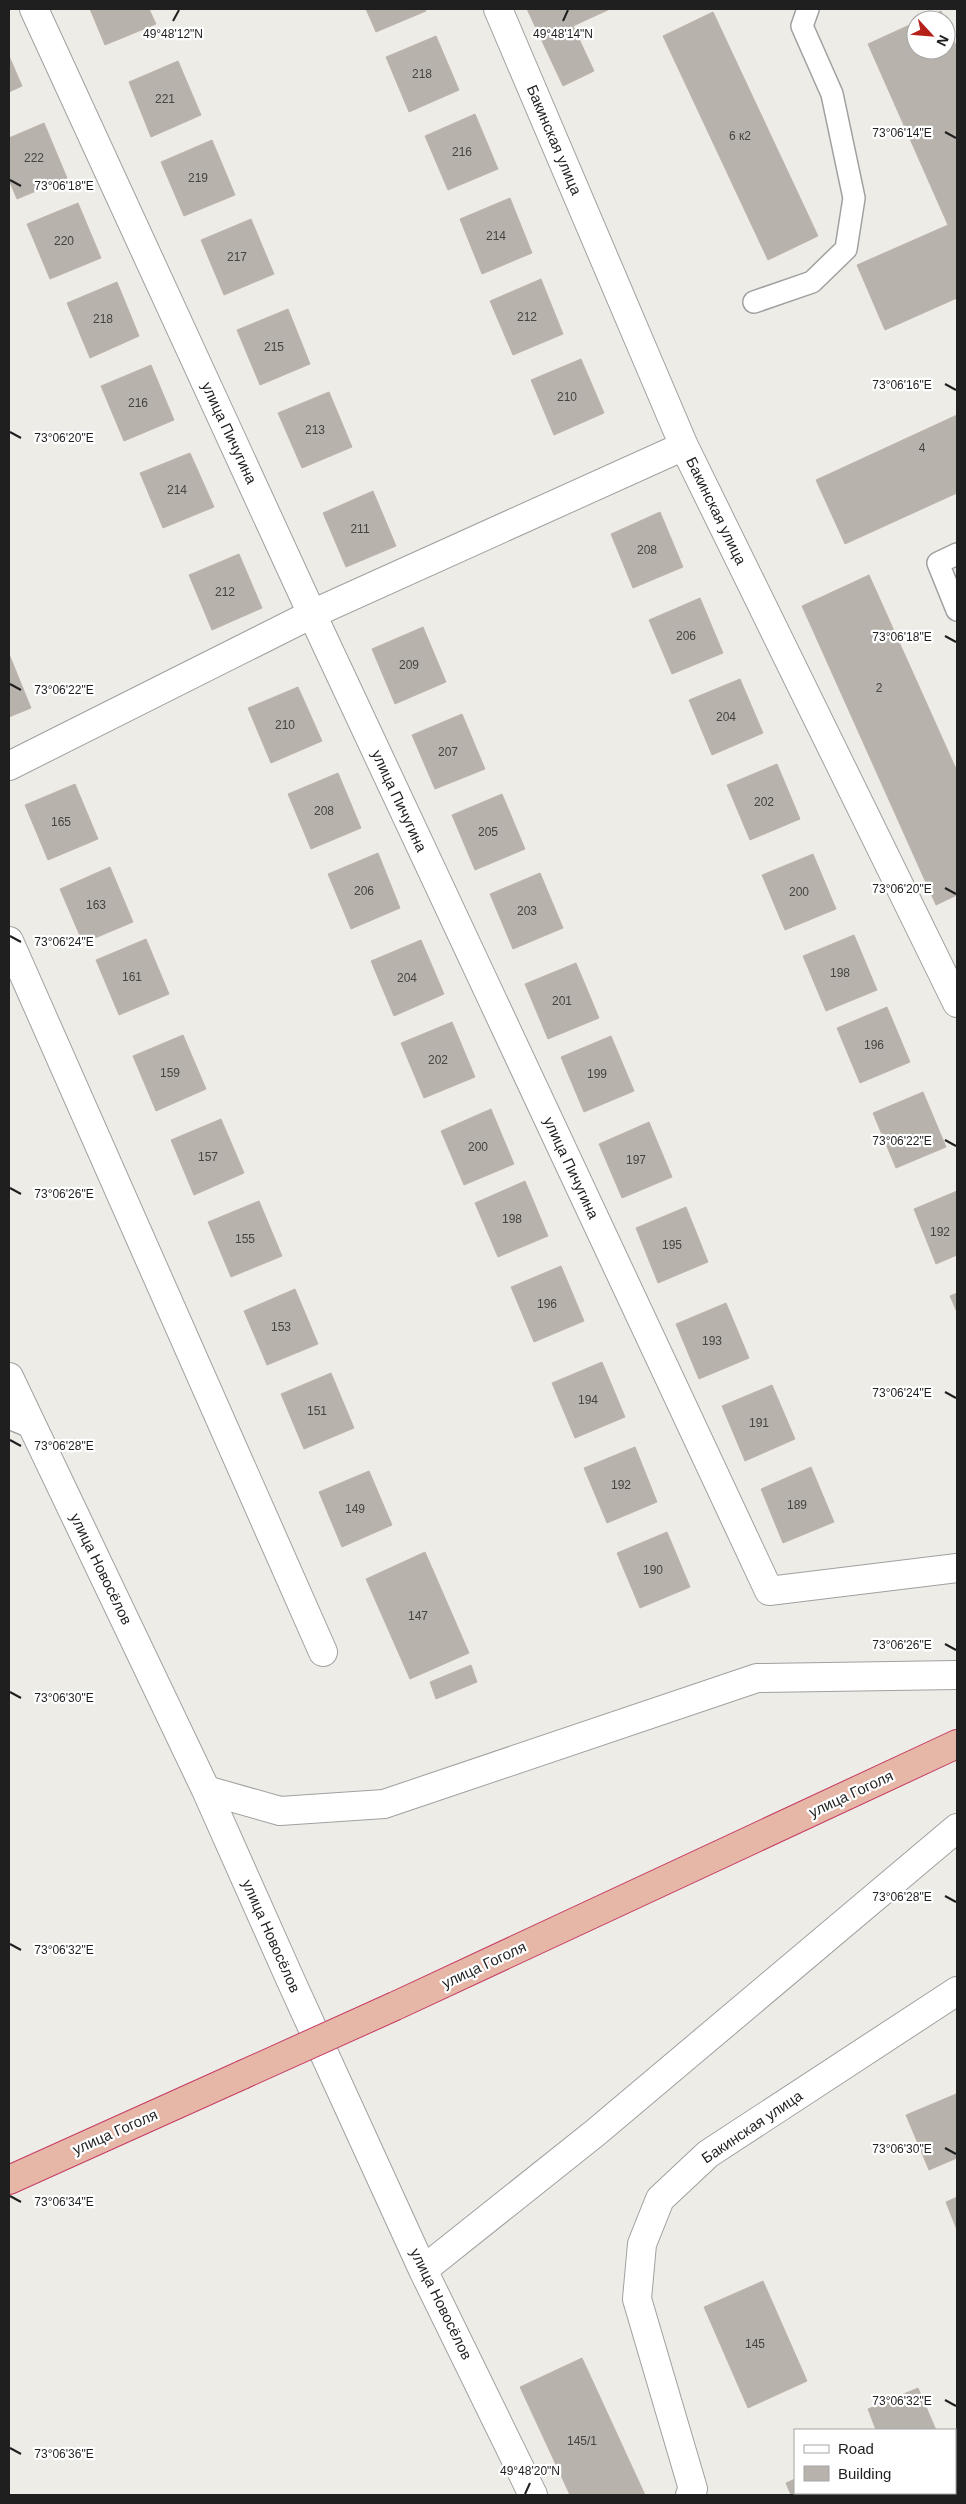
<svg xmlns="http://www.w3.org/2000/svg" width="966" height="2504" viewBox="0 0 966 2504" font-family="Helvetica,sans-serif">
<rect width="100%" height="100%" fill="#eeece6"/>
<path fill="#b7b2ac" stroke="#beb4ab" d="M90,9H149L156,24L105,45Z
M366,9H425L426,11L376,32Z
M527,9H610L573,26L594,71L563,86Z
M941,11L945,20H921Z
M713,12L818,236L768,260L663,36Z
M916,22V50H946V22L957,48V298L885,330L857,265L948,225L868,44Z
M436,36L459,90L409,112L386,57Z
M9,56L22,86L9,92Z
M178,61L201,115L151,137L129,82Z
M475,114L498,169L448,190L425,136Z
M44,123L67,178L17,199L9,180V138Z
M212,140L235,195L184,216L161,162Z
M510,198L532,253L482,274L460,219Z
M78,203L101,258L50,279L27,224Z
M251,219L274,274L224,295L201,240Z
M541,279L563,334L513,355L490,301Z
M117,282L139,336L90,358L67,303Z
M288,309L310,364L260,385L237,330Z
M581,359L604,413L554,435L531,380Z
M151,365L174,420L124,441L101,386Z
M329,392L352,447L302,468L278,413Z
M957,415V493L845,544L816,480Z
M190,453L214,507L163,528L140,473Z
M373,491L396,546L346,567L323,513Z
M660,512L683,567L633,588L611,534Z
M239,554L262,608L212,630L189,575Z
M869,575L957,771V895L936,905L802,606Z
M700,598L723,653L672,674L649,620Z
M423,627L446,682L395,704L372,649Z
M9,654L31,708L9,717Z
M740,679L763,733L712,755L689,700Z
M298,687L322,741L271,763L248,708Z
M462,714L485,769L435,789L412,735Z
M777,764L800,819L750,840L727,785Z
M338,773L361,828L311,849L288,794Z
M75,784L98,839L48,860L25,805Z
M502,794L525,849L475,870L452,815Z
M378,853L400,908L351,929L328,874Z
M813,854L836,909L785,930L762,875Z
M110,867L133,922L83,943L60,889Z
M540,873L563,928L513,949L490,894Z
M854,935L877,990L826,1011L803,956Z
M146,939L169,994L119,1015L96,960Z
M421,940L444,994L394,1016L371,961Z
M576,963L599,1018L548,1039L525,984Z
M887,1007L910,1062L860,1083L837,1028Z
M452,1022L475,1077L424,1098L401,1043Z
M183,1035L206,1089L156,1111L133,1056Z
M611,1036L634,1091L584,1112L561,1057Z
M923,1092L946,1147L896,1168L873,1113Z
M491,1109L514,1164L464,1185L441,1131Z
M221,1119L244,1173L194,1195L171,1140Z
M649,1122L672,1177L622,1198L599,1144Z
M525,1181L548,1236L498,1257L475,1203Z
M957,1191V1255L936,1264L914,1209Z
M259,1201L282,1256L231,1277L208,1222Z
M686,1207L708,1262L658,1283L636,1228Z
M561,1266L584,1321L534,1342L511,1287Z
M295,1289L318,1344L267,1365L244,1311Z
M957,1293V1312L950,1296Z
M726,1303L749,1358L699,1379L676,1324Z
M602,1362L625,1417L575,1438L552,1383Z
M331,1373L354,1428L304,1449L281,1394Z
M772,1385L795,1439L745,1461L722,1406Z
M635,1447L657,1502L607,1523L584,1468Z
M811,1467L834,1522L783,1543L761,1489Z
M369,1471L392,1525L342,1547L319,1492Z
M667,1532L690,1587L640,1608L617,1553Z
M425,1552L469,1653L410,1679L366,1579Z
M471,1665L477,1682L436,1699L430,1682Z
M956,2094L957,2158L929,2170L906,2115Z
M957,2197V2230L946,2202Z
M763,2281L807,2381L748,2408L704,2307Z
M582,2358L645,2495H570L520,2387Z
M918,2388L936,2430H876L868,2409Z
M795,2479V2493H861L862,2495H791L786,2483Z"/>
<g fill="none" stroke-linecap="round" stroke-linejoin="round">
<defs>
<path id="service" d="M754,302L812,282L846,249L854,198L832,94L802,26L808,9
M957,554L938,563L957,610
M9,1418L33,1428"/>
<path id="minor" d="M34,9L312,614L769,1591L957,1568
M498,9L684,446L957,1003
M9,766L312,614L684,446
M9,941L323,1652
M690,2495L693,2489L637,2299L642,2244L660,2199L708,2154L957,1991"/>
<path id="tertiary" d="M9,1377L206,1790L291,1981L423,2270L533,2495
M206,1790L280,1811L384,1804L757,1678L957,1675
M423,2270L595,2133L957,1828"/>
<path id="trunk" d="M395,2006L957,1744
M9,2180L242,2075"/>
</defs>
<use href="#service" stroke="#a0a0a0" stroke-width="24"/>
<use href="#minor" stroke="#a0a0a0" stroke-width="30"/>
<use href="#tertiary" stroke="#a0a0a0" stroke-width="30"/>
<use href="#trunk" stroke="#c53b64" stroke-width="30"/>
<use href="#service" stroke="#fff" stroke-width="21"/>
<use href="#minor" stroke="#fff" stroke-width="28"/>
<use href="#tertiary" stroke="#fff" stroke-width="28"/>
<use href="#trunk" stroke="#e6b6a6" stroke-width="28"/>
<defs>
<path id="trunk-bridge" d="M242,2075L395,2006"/>
</defs>
<use href="#trunk-bridge" stroke="#c53b64" stroke-width="30" stroke-linecap="butt"/>
<use href="#trunk-bridge" stroke="#e6b6a6" stroke-width="28"/>
</g>
<path fill="none" stroke="#1f1f1f" stroke-width="2" d="M173,21L179,10M563,21L568,10M945,132L956,138M10,180L21,186M945,384L956,390M10,432L21,438M945,636L956,642M10,684L21,690M945,888L956,894M10,936L21,942M945,1140L956,1146M10,1188L21,1194M945,1392L956,1398M10,1440L21,1446M945,1644L956,1650M10,1692L21,1698M945,1896L956,1902M10,1944L21,1950M945,2148L956,2154M10,2196L21,2202M945,2400L956,2406M10,2448L21,2454M525,2494L530,2483"/>
<g text-anchor="middle" stroke-width="4.5" stroke-linejoin="round" paint-order="stroke">
<g font-size="12" fill="#454442">
<text x="422" y="78">218</text>
<text x="165" y="103">221</text>
<text x="740" y="140">6 к2</text>
<text x="462" y="156">216</text>
<text x="34" y="162">222</text>
<text x="198" y="182">219</text>
<text x="496" y="240">214</text>
<text x="64" y="245">220</text>
<text x="237" y="261">217</text>
<text x="527" y="321">212</text>
<text x="103" y="323">218</text>
<text x="274" y="351">215</text>
<text x="567" y="401">210</text>
<text x="138" y="407">216</text>
<text x="315" y="434">213</text>
<text x="922" y="452">4</text>
<text x="177" y="494">214</text>
<text x="360" y="533">211</text>
<text x="647" y="554">208</text>
<text x="225" y="596">212</text>
<text x="686" y="640">206</text>
<text x="409" y="669">209</text>
<text x="879" y="692">2</text>
<text x="726" y="721">204</text>
<text x="285" y="729">210</text>
<text x="448" y="756">207</text>
<text x="764" y="806">202</text>
<text x="324" y="815">208</text>
<text x="61" y="826">165</text>
<text x="488" y="836">205</text>
<text x="364" y="895">206</text>
<text x="799" y="896">200</text>
<text x="96" y="909">163</text>
<text x="527" y="915">203</text>
<text x="840" y="977">198</text>
<text x="132" y="981">161</text>
<text x="407" y="982">204</text>
<text x="562" y="1005">201</text>
<text x="874" y="1049">196</text>
<text x="438" y="1064">202</text>
<text x="170" y="1077">159</text>
<text x="597" y="1078">199</text>
<text x="478" y="1151">200</text>
<text x="208" y="1161">157</text>
<text x="636" y="1164">197</text>
<text x="512" y="1223">198</text>
<text x="940" y="1236">192</text>
<text x="245" y="1243">155</text>
<text x="672" y="1249">195</text>
<text x="547" y="1308">196</text>
<text x="281" y="1331">153</text>
<text x="712" y="1345">193</text>
<text x="588" y="1404">194</text>
<text x="317" y="1415">151</text>
<text x="759" y="1427">191</text>
<text x="621" y="1489">192</text>
<text x="797" y="1509">189</text>
<text x="355" y="1513">149</text>
<text x="653" y="1574">190</text>
<text x="418" y="1620">147</text>
<text x="755" y="2348">145</text>
<text x="582" y="2445">145/1</text>
</g>
<g font-size="15" fill="#1f1f1f" stroke="#fff">
<text transform="translate(554 140) rotate(67)" y="5">Бакинская улица</text>
<text transform="translate(229 433) rotate(65)" y="5">улица Пичугина</text>
<text transform="translate(716 511) rotate(64)" y="5">Бакинская улица</text>
<text transform="translate(399 801) rotate(65)" y="5">улица Пичугина</text>
<text transform="translate(571 1168) rotate(65)" y="5">улица Пичугина</text>
<text transform="translate(101 1569) rotate(64)" y="5">улица Новосёлов</text>
<text transform="translate(851 1794) rotate(-25)" y="5">улица Гоголя</text>
<text transform="translate(271 1936) rotate(66)" y="5">улица Новосёлов</text>
<text transform="translate(484 1965) rotate(-25)" y="5">улица Гоголя</text>
<text transform="translate(752 2127) rotate(-34)" y="5">Бакинская улица</text>
<text transform="translate(115 2132) rotate(-24)" y="5">улица Гоголя</text>
<text transform="translate(441 2304) rotate(64)" y="5">улица Новосёлов</text>
</g>
</g>
<g font-size="12" text-anchor="middle" fill="#1f1f1f" stroke="#fff" stroke-width="4.5" stroke-linejoin="round" paint-order="stroke">
<text x="173" y="38">49°48'12"N</text>
<text x="563" y="38">49°48'14"N</text>
<text x="902" y="137">73°06'14"E</text>
<text x="64" y="190">73°06'18"E</text>
<text x="902" y="389">73°06'16"E</text>
<text x="64" y="442">73°06'20"E</text>
<text x="902" y="641">73°06'18"E</text>
<text x="64" y="694">73°06'22"E</text>
<text x="902" y="893">73°06'20"E</text>
<text x="64" y="946">73°06'24"E</text>
<text x="902" y="1145">73°06'22"E</text>
<text x="64" y="1198">73°06'26"E</text>
<text x="902" y="1397">73°06'24"E</text>
<text x="64" y="1450">73°06'28"E</text>
<text x="902" y="1649">73°06'26"E</text>
<text x="64" y="1702">73°06'30"E</text>
<text x="902" y="1901">73°06'28"E</text>
<text x="64" y="1954">73°06'32"E</text>
<text x="902" y="2153">73°06'30"E</text>
<text x="64" y="2206">73°06'34"E</text>
<text x="902" y="2405">73°06'32"E</text>
<text x="64" y="2458">73°06'36"E</text>
<text x="530" y="2475">49°48'20"N</text>
</g>
<rect width="966" height="2504" fill="none" stroke="#1f1f1f" stroke-width="20"/>
<rect x="794" y="2429" width="162" height="65" fill="#ffffff" stroke="#a5a5a5"/>
<rect x="804" y="2445" width="25" height="8" fill="#ffffff" stroke="#a5a5a5"/>
<text x="838" y="2454" font-size="15" fill="#1f1f1f">Road</text>
<rect x="804" y="2466" width="25" height="15" fill="#b7b2ac" stroke="#a5a5a5"/>
<text x="838" y="2479" font-size="15" fill="#1f1f1f">Building</text>
<g transform="translate(931 35) rotate(116)"><circle r="24" fill="#ffffff" stroke="#a5a5a5"/>
<path d="M0-4L9 19L0 12L-9 19Z" fill="#b52019"/>
<text y="-8" font-size="14" font-weight="bold" text-anchor="middle" fill="#1f1f1f">N</text>
</g>
</svg>
